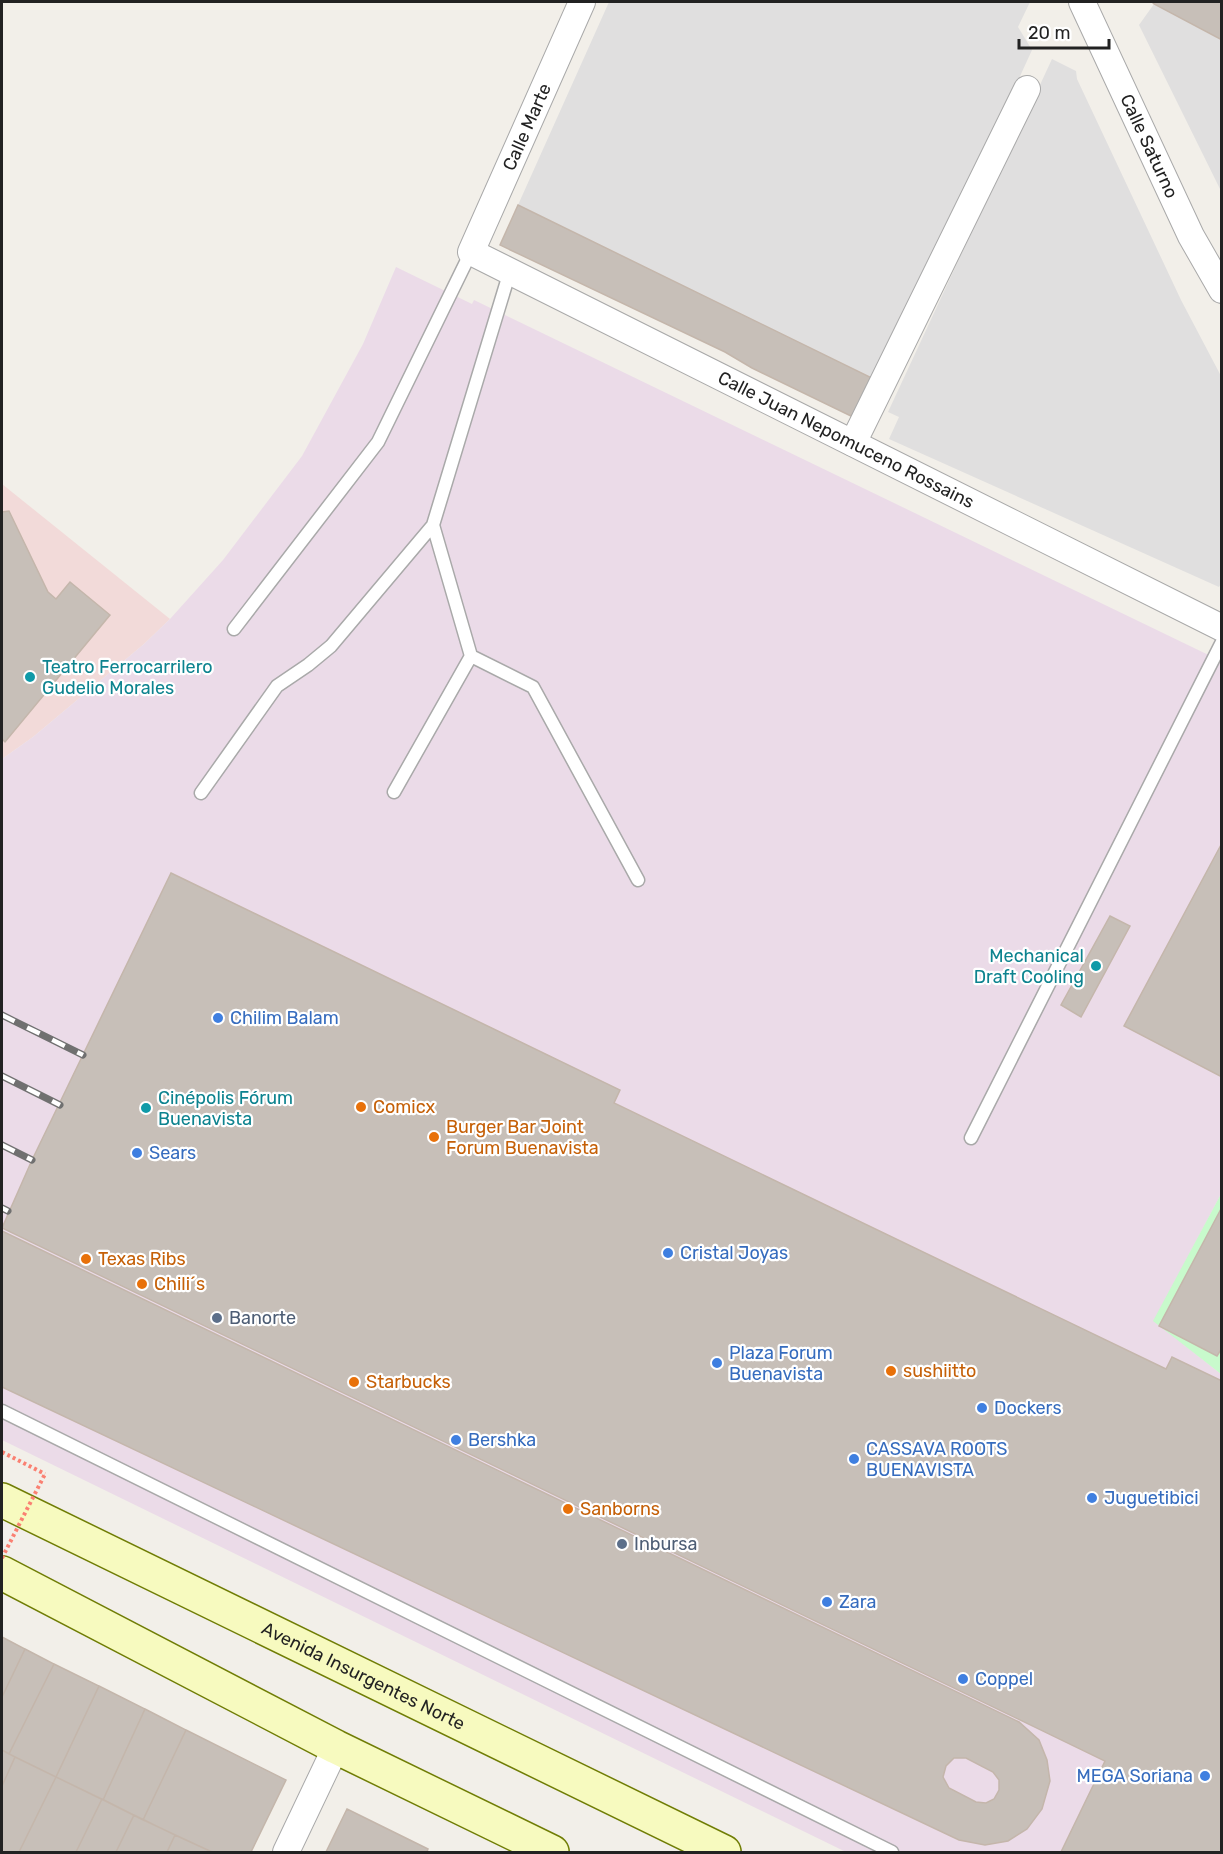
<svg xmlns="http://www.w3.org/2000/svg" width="1223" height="1854" viewBox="0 0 1223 1854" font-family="Rubik,sans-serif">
<rect width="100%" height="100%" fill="#f2efe9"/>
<path fill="#e0dfdf" d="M609,2H1030L1018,27L1032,50L896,347L878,381L518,205Z
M1154,4L1221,40V191L1139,25Z
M1052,59L1076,71L1077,79L1181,300L1221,376L1222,582L1219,587L889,439L899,417L888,412Z"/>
<path fill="#f2dad9" d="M2,484L170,619L144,644L33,737L2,759Z"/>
<path fill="#ebdbe8" d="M396,267L472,304L474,300L1221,661V1194L1154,1321L1221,1374V1852H846L2,1440V759L33,737L144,644L170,619L223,560L302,456L363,344Z"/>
<path fill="#c8facc" d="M1221,1194V1374L1153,1321Z"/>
<path fill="#c7bfb8" stroke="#c4b6ab" stroke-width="1.5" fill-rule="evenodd" d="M1152,2H1222V40L1154,4Z
M518,205L878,381L873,390L851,416L752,368L725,352L500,245Z
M9,511L48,592L56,599L70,582L110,615L5,742L2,739V512Z
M1222,843V1077L1124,1026Z
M171,873L620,1090L614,1103L1166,1369L1172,1357L1222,1381V1852H1061L1105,1761L2,1228L32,1160Z
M1110,916L1130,926L1081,1017L1061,1005Z
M1222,1207V1348L1217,1356L1159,1326Z
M2,1231L1019,1722L1039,1740L1047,1760L1050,1781L1042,1809L1027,1829L1008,1841L985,1845L959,1840L2,1387ZM954,1758H966L993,1772L999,1780V1790L994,1799L986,1803L976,1802L949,1788L943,1777L946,1766Z
M2,1637L25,1649L2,1697Z
M25,1649L54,1664L9,1754L2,1750V1697Z
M54,1664L99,1686L56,1777L9,1754Z
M99,1686L145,1709L103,1800L56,1777Z
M145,1709L186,1730L143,1820L103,1800Z
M186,1730L286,1780L251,1852H212L143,1820Z
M2,1750L15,1757L2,1786Z
M15,1757L56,1777L19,1852H2V1786Z
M56,1777L102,1799L76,1852H19Z
M102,1799L134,1815L116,1852H76Z
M347,1809L428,1849L427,1852H326Z
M134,1815L175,1835L167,1852H116Z
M175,1835L212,1852H167Z"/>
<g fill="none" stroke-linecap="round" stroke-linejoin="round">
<defs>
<path id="service" d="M433,525L471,656L533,687L638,880
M234,629L378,442L471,252
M394,792L471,656
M201,793L277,686L308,665L331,646L433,525L510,271
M971,1138L1222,642
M2,1411L892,1852"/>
<g id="minor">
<path id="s1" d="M582,2L471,252L1222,628"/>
<path id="s2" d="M1082,2L1191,236L1222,290"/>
<path d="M853,443L1027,89"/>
<path d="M286,1852L336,1747"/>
</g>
<g id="secondary">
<path id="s3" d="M2,1500L724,1852"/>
<path d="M2,1573L336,1747L552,1852"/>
</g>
</defs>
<use href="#service" stroke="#a9a9a9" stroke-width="15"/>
<use href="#minor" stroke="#a9a9a9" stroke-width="28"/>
<use href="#secondary" stroke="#707d05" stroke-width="36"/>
<path stroke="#fa8072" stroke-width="4" stroke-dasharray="3 3" stroke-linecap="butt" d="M2,1452L45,1474"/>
<use href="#service" stroke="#fff" stroke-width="12"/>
<use href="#minor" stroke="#fff" stroke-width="26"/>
<use href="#secondary" stroke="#f7fabf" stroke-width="33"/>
<defs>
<path id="rail" d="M2,1015L83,1055
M2,1076L60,1105
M2,1145L32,1160
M2,1208L8,1211"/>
</defs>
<use href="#rail" stroke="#707070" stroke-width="7"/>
<use href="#rail" stroke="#fff" stroke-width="4.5" stroke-dasharray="14" stroke-linecap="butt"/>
<path stroke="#fa8072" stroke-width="4" stroke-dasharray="3 3" stroke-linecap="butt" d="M2,1558L45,1474"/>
</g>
<g fill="#0f9aa8" stroke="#fff" stroke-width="2">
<circle cx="30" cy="677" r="6"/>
<circle cx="1096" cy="966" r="6"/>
<circle cx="146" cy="1108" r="6"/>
</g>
<g fill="#3f7fe0" stroke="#fff" stroke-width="2">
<circle cx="218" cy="1018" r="6"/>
<circle cx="137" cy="1153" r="6"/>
<circle cx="668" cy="1253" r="6"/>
<circle cx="717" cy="1363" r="6"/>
<circle cx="982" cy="1408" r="6"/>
<circle cx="456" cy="1440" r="6"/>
<circle cx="854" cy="1459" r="6"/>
<circle cx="1092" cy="1498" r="6"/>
<circle cx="827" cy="1602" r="6"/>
<circle cx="963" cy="1679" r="6"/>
<circle cx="1205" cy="1776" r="6"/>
</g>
<g fill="#e8710a" stroke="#fff" stroke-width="2">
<circle cx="361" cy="1107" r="6"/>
<circle cx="434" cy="1137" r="6"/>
<circle cx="86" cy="1259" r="6"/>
<circle cx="142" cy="1284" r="6"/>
<circle cx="891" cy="1371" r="6"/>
<circle cx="354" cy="1382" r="6"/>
<circle cx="568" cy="1509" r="6"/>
</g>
<g fill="#5c6f8a" stroke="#fff" stroke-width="2">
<circle cx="217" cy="1318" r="6"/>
<circle cx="622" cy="1544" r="6"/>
</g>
<g text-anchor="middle" stroke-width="4.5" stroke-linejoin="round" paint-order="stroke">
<g font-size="18" fill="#222" stroke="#fff">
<text transform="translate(527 127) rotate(-66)" y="6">Calle Marte</text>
<text dy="6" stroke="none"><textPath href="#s2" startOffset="159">Calle Saturno</textPath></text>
<text dy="6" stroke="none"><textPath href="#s1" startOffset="693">Calle Juan Nepomuceno Rossains</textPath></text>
<text dy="6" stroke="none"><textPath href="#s3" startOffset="402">Avenida Insurgentes Norte</textPath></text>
</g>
<g font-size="18" fill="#0d838f" stroke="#fff" text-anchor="start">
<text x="42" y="673">Teatro Ferrocarrilero<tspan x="42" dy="21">Gudelio Morales</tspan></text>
<text x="1084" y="962" text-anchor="end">Mechanical<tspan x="1084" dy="21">Draft Cooling</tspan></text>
<text x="158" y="1104">Cinépolis Fórum<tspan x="158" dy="21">Buenavista</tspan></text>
</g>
<g font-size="18" fill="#366cbe" stroke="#fff" text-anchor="start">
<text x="230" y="1024">Chilim Balam</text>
<text x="149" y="1159">Sears</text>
<text x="680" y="1259">Cristal Joyas</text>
<text x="729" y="1359">Plaza Forum<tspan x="729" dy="21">Buenavista</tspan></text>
<text x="994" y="1414">Dockers</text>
<text x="468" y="1446">Bershka</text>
<text x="866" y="1455">CASSAVA ROOTS<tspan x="866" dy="21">BUENAVISTA</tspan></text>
<text x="1104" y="1504">Juguetibici</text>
<text x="839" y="1608">Zara</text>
<text x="975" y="1685">Coppel</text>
<text x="1193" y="1782" text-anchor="end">MEGA Soriana</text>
</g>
<g font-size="18" fill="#c56008" stroke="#fff" text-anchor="start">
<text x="373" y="1113">Comicx</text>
<text x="446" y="1133">Burger Bar Joint<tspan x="446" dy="21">Forum Buenavista</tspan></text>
<text x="98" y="1265">Texas Ribs</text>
<text x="154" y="1290">Chili´s</text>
<text x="903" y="1377">sushiitto</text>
<text x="366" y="1388">Starbucks</text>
<text x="580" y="1515">Sanborns</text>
</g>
<g font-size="18" fill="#4e5e75" stroke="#fff" text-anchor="start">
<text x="229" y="1324">Banorte</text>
<text x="634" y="1550">Inbursa</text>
</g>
</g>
<rect width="1223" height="1854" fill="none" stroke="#222222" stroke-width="6"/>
<path d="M1019 39v9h90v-9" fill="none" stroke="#222222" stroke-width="3"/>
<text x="1028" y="39" font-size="18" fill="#222222" stroke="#ffffff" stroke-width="4.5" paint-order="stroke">20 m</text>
</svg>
